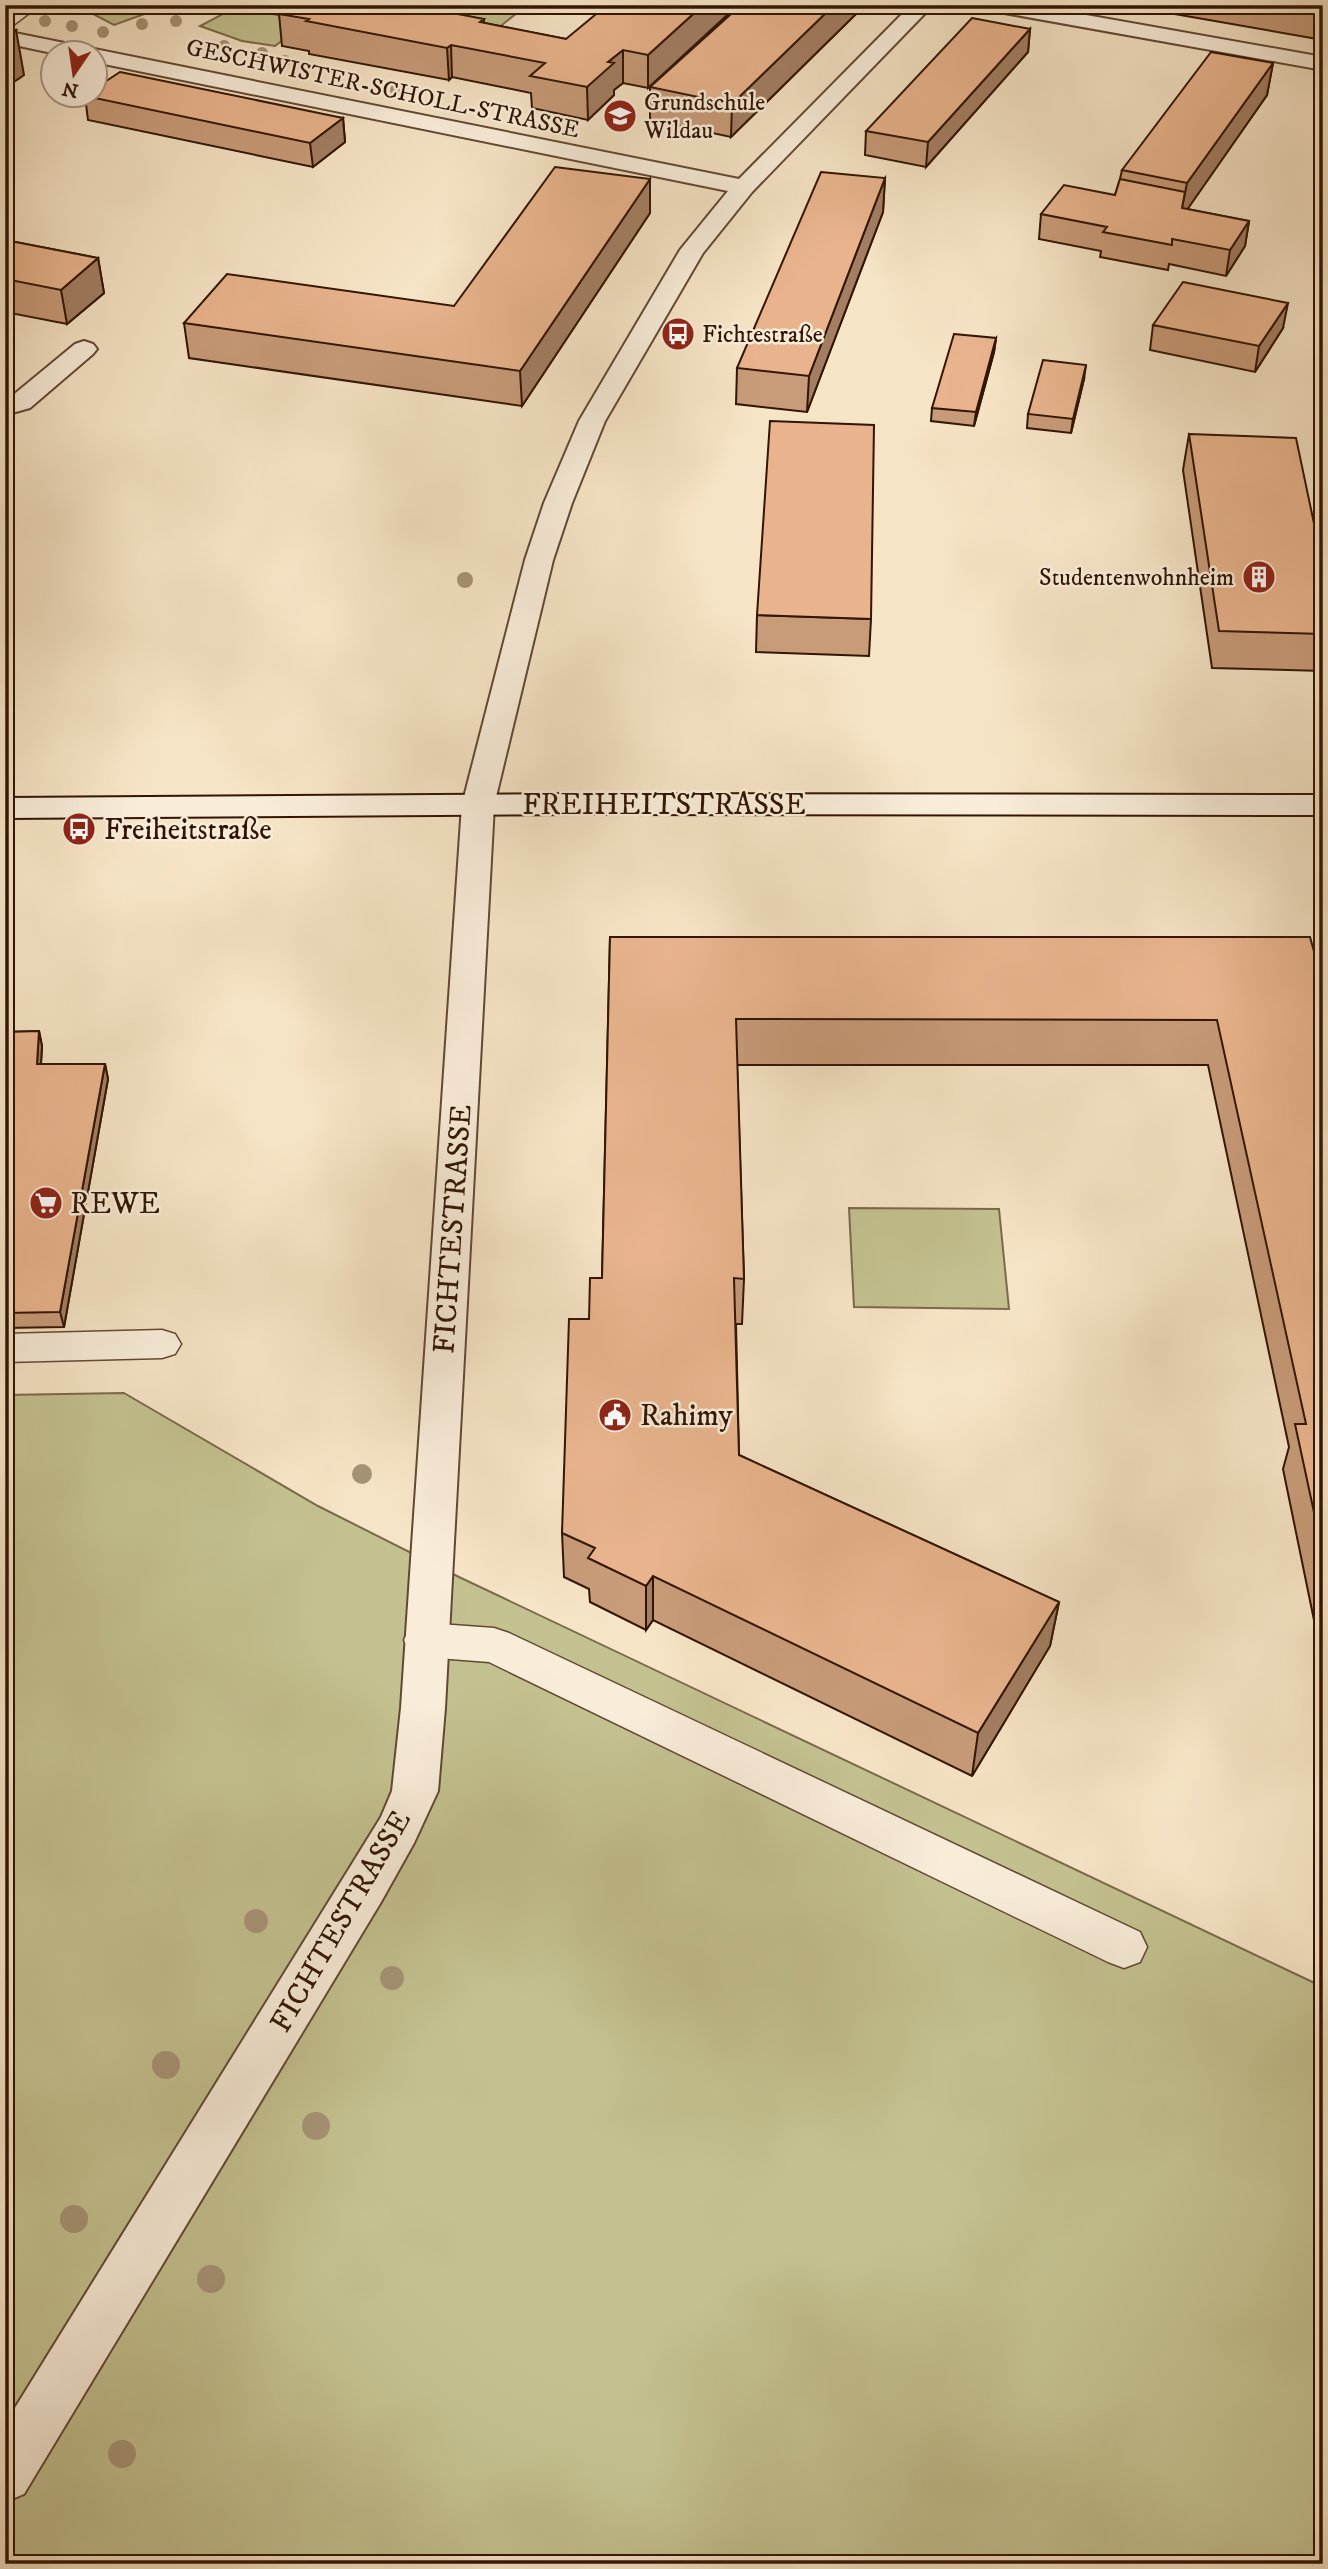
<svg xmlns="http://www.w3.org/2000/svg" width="1328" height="2569" viewBox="0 0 1328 2569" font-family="'IM FELL DW Pica',serif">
<rect width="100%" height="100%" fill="#f6e4c6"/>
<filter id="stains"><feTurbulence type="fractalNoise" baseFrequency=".00286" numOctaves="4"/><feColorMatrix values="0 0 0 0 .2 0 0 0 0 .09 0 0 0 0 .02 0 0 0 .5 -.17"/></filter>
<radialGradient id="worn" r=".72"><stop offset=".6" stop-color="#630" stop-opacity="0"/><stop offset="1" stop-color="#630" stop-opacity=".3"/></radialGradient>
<path fill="#c4c190" stroke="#7a6a49" stroke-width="2" d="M76,5H207L175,11L150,12L114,25Z
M263,5H508L523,8L476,46Z
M236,7L308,21L275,46L242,41L200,26Z
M849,1208L999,1209L1009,1309L854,1307Z
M124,1393L318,1506L459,1577L1323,1987V2564H5V1395Z"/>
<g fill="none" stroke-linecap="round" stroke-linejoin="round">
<defs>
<path id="lane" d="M21,5L29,7L32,11L12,26L5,28V13Z
M162,1330L175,1334L181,1344L175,1354L162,1358L5,1362V1334Z
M425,1623L494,1628L509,1633L1140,1932L1147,1947L1140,1962L1124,1968L1108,1962L489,1662L425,1657L410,1652L404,1640L410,1628Z"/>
<path id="street" d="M911,5H933L752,192L703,253L605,421L572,503L553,560L494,805L445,1708L438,1791L414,1843L381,1902L24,2494L5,2502V2424L347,1872L381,1817L392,1791L401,1708L462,805L525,560L544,503L579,421L680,250L728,191L94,62V52L52,53L5,43V31L739,179Z
M983,5H1030L1323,57V70L993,11L986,9Z
M84,341L93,344L97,349L93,354L30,408L5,415V398L12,396L75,344Z"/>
<path id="secondary" d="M582,794L1323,795V815L582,814L5,818V798Z"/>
</defs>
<use href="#lane" stroke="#624833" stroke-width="3"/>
<use href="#street" stroke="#624833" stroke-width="4"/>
<use href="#secondary" stroke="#311402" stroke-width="4"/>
<use href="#lane" fill="#f9edda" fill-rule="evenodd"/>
<use href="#street" fill="#f9edda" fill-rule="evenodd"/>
<use href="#secondary" fill="#f9edda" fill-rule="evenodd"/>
</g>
<g fill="#a69376">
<circle cx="45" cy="21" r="6"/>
<circle cx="176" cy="21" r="6"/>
<circle cx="142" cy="24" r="6"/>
<circle cx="72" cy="26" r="6"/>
<circle cx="103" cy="32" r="6"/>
<circle cx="224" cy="46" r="6"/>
<circle cx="262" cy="53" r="6"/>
<circle cx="285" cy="61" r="6"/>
<circle cx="396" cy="90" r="6"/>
<circle cx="465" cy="580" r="8"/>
<circle cx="362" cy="1474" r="10"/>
<circle cx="256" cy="1921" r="12"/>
<circle cx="392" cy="1978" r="12"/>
<circle cx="166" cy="2065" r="14"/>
<circle cx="316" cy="2126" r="14"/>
<circle cx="74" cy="2219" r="14"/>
<circle cx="211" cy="2279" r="14"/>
<circle cx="122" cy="2454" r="14"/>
</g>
<path fill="#c89b79" stroke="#311402" stroke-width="2" d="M738,5L648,88L623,83L614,90V95L588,120L532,108L531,93L452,77L449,80L309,54V51L282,46L279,14L484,19V23L566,39Z
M741,5H862V8L731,137L650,120V87Z
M1123,5H1323V40Z
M1030,29L1028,52L926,167L865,155L866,131Z
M1273,63L1267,95L1187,209L1249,221L1245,246L1226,276L1169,264L1168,270L1100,257L1101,251L1039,239L1041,214L1115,195L1120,179L1122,170Z
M85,96L343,118L345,142L313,167L88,120Z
M885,178L883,212L807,412L736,404L737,368Z
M650,179V213L522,406L189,358L184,323L454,306Z
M5,240L98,258L104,293L67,324L5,312Z
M1153,325L1283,328L1255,372L1150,350Z
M996,338L994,352L974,426L931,421L932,408Z
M1084,379L1071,433L1027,428L1028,414Z
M1189,434L1316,533H1323V671L1212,668L1183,470Z
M757,615L871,619L869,656L756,652Z
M610,937L1323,984V1664L1283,1469L1289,1447L1208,1065H737L744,1279L742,1324H736L739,1455L1059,1602L1050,1646L972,1776L653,1620L646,1630L590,1602L589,1589L564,1577L562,1533L589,1319L602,1278Z
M39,1031L42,1046L41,1064H105L108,1079L64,1327L5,1328V1032Z"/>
<path fill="#a37e63" stroke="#311402" stroke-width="2" d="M703,5H738L648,88V55Z
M834,5H862V8L731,137L732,104Z
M1030,29L1028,52L926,167L928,142Z
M16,30L24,75L5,88V37Z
M451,45L452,77L449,80L447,48Z
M623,50V83L614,90V95L588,120L587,87L608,62Z
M1273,63L1267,95L1182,217V208L1187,183Z
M343,118L345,142L313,167L310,143Z
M885,178L883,212L807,412L809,376Z
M650,179V213L522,406L520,371Z
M1249,221L1245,246L1226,276L1230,250Z
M98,258L104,293L67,324L61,290Z
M1288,303L1283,328L1255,372L1259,346Z
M996,338L994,352L974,426L976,412Z
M1086,365L1084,379L1071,433L1073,419Z
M39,1031L42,1046L40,1079L37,1064Z
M105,1064L108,1079L64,1327L60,1312Z
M653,1576V1620L646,1630V1586Z
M1059,1602L1050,1646L972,1776L978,1733Z"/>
<path fill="#e9b48d" stroke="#311402" stroke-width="2" d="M291,5H411L484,19L480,22L566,39L607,5H703L648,55L623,50L608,62L614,63L587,87L530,76L545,63L451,45L447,48L306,21L309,19L279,14Z
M741,5H834L732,104L650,87Z
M972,18L1030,29L928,142L866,131Z
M5,28L16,30L5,37Z
M1211,52L1273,63L1187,183L1122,170Z
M120,72L343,118L310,143L85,96L87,94H94V89Z
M555,167L650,179L520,371L184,323L227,274L454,306Z
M821,172L885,178L809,376L737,368Z
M1120,179L1185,192L1182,208L1249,221L1230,250L1172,239V245L1103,232L1107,227L1041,214L1064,185L1115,195Z
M5,240L98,258L61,290L5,279Z
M1183,282L1288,303L1259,346L1153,325Z
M954,334L996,338L976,412L932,408Z
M1043,360L1086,365L1073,419L1028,414Z
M770,421L874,425L871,619L757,615Z
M1189,434L1296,438L1316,533H1323V546H1319L1323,565V634L1219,631Z
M610,937H1310L1323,984V1554L1295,1424H1306L1217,1020L736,1019L744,1279L734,1278L739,1455L1059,1602L978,1733L653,1576L646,1586L588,1558L595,1548L562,1533L569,1319H589L590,1278H602Z
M39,1031L37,1064H105L60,1312L5,1313V1032Z"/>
<defs>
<symbol id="school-disc" viewBox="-11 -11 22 22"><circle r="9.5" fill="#8f2418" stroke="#f9edda"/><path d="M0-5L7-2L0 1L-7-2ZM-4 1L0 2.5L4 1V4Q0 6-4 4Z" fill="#fff"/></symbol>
<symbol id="bus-disc" viewBox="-11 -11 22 22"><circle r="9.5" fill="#8f2418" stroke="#f9edda"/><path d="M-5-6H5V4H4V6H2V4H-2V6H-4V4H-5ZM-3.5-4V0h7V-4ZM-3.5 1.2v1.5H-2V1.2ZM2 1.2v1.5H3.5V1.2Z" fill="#fff"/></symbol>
<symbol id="building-disc" viewBox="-11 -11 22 22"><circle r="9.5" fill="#8f2418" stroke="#f9edda"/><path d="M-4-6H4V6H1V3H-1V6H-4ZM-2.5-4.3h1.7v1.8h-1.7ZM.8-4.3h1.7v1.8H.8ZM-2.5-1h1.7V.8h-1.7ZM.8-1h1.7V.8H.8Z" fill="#fff"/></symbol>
<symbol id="supermarket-disc" viewBox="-11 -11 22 22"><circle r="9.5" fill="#8f2418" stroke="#f9edda"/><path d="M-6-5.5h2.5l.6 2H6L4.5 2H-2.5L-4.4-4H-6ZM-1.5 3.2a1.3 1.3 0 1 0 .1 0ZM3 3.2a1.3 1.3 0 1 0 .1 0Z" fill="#fff"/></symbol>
<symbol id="civic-disc" viewBox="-11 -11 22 22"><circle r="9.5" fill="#8f2418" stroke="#f9edda"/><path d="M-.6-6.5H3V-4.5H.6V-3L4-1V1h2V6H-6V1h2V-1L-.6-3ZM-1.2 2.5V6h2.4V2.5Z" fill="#fff"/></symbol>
</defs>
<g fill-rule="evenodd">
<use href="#school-disc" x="601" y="97" width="38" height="38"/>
<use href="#bus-disc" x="659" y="315" width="38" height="38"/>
<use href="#building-disc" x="1240" y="558" width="38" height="38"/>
<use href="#bus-disc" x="60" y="810" width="38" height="38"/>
<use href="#supermarket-disc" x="27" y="1184" width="38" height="38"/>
<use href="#civic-disc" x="596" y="1396" width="38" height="38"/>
</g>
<g text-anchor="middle" stroke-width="5" stroke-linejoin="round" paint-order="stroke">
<g font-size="24" fill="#311402" stroke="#f9edda">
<text transform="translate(383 88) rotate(12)" y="8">GESCHWISTER-SCHOLL-STRASSE</text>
</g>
<g font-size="24" fill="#311402" stroke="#f9edda" text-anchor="start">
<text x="644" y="110">Grundschule<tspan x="644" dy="28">Wildau</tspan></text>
<text x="702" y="342">Fichtestraße</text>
<text x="1234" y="585" text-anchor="end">Studentenwohnheim</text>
</g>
<g font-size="30" fill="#311402" stroke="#f9edda">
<text x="664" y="814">FREIHEITSTRASSE</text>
<text transform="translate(452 1229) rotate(-86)" y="10">FICHTESTRASSE</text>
<text transform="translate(340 1921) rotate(-60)" y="10">FICHTESTRASSE</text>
</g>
<g font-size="30" fill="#311402" stroke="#f9edda" text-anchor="start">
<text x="104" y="839">Freiheitstraße</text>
<text x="70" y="1213">REWE</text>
<text x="640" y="1425">Rahimy</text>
</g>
</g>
<rect width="1328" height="2569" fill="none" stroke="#f6e4c6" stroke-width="28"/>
<rect x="7" y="7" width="1314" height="2555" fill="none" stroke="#311402" stroke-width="3.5"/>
<rect x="14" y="14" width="1300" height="2541" fill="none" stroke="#311402" stroke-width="2"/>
<g transform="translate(74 74) rotate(193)"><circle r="33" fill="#f9edda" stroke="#a99684" stroke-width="2"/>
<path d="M0-5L12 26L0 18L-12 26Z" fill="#8f2418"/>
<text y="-10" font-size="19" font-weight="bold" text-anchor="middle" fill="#311402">N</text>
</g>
<rect width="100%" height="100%" filter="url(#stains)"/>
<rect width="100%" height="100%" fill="url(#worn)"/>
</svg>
